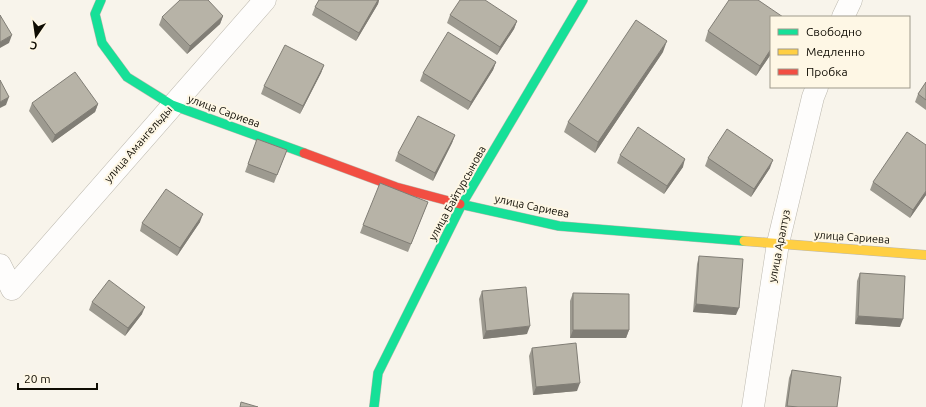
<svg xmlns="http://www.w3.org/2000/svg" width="926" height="407" viewBox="0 0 926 407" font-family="Ubuntu,sans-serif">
<rect width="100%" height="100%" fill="#f8f4eb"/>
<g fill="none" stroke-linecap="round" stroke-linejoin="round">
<defs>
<path id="street" d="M843,17L851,0
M0,265L12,289L265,0
M753,407L778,243L813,97L817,87"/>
<path id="fast" d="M101,0L95,14L102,43L127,77L172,105L304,153
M460,204L559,226L744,241
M374,407L378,373L462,204L583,0"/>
<path id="slow" d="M744,241L926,255"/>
<path id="jam" d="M304,153L396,187L460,204"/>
</defs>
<use href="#street" stroke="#bcb8ae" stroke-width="23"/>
<use href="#fast" stroke="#bcb8ae" stroke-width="10"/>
<use href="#slow" stroke="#bcb8ae" stroke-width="10"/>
<use href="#jam" stroke="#bcb8ae" stroke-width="10"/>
<use href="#street" stroke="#fefdfc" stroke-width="22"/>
<use href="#fast" stroke="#16e098" stroke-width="9"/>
<use href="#slow" stroke="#ffcf43" stroke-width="9"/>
<use href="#jam" stroke="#f24e42" stroke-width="9"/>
</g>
<path fill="#9d9a90" d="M319,0H379L378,4L356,41L312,15L315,7Z
M450,15L517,21L514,29L497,55L447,23Z
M223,16L220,24L187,54L159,25L162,17Z
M708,31L771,54L756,76L705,41Z
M663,52L595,153L564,132L568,122Z
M496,62L493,70L468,110L420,81L423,73Z
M324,65L321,73L300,114L261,94L264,86Z
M926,82V110L915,102L918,94Z
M32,103L98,104L95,112L52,143L29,111Z
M455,135L452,143L433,181L395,161L398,153Z
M257,139L287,150L274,183L245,172Z
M620,155L683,167L664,194L617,163Z
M708,158L770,168L751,197L705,166Z
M873,182L926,195L910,218L870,190Z
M428,202L408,252L360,233L363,225Z
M200,222L177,256L140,231L142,223Z
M699,256L736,315L693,312L697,264Z
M860,273L900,327L855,324L857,281Z
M482,291L527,334L483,339L479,299Z
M573,293L629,330L626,338H570V301Z
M92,302L142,314L125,336L89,310Z
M532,348L577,391L533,395L529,356Z
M792,370L837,407H785L789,378Z"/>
<path fill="#807d75" d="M378,0H379L378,4L356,41L359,33Z
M223,16L220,24L187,54L190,46Z
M517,21L514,29L497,55L500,47Z
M12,35L9,43L0,48V42Z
M667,41L663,52L595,153L598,142Z
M771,49V54L756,76L760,66Z
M496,62L493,70L468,110L471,102Z
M324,65L321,73L300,114L303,106Z
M9,97L6,105L0,108V102Z
M98,104L95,112L52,143L55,135Z
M455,135L452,143L433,181L435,173Z
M685,159L683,167L664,194L667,186Z
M773,160L770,168L751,197L754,189Z
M926,191V195L910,218L913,210Z
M203,214L200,222L177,256L180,248Z
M696,304L739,308L736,315L693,312Z
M145,307L142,314L125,336L128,328Z
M858,316L903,319L900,327L855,324Z
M530,326L527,334L483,339L486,331Z
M573,330H629L626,338H570Z
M580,383L577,391L533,395L536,387Z"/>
<path fill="#b7b3a7" stroke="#807d75" d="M180,0H208L223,16L190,46L162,17Z
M319,0H378L359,33L315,7Z
M460,0H485L517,21L500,47L450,15Z
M729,0H758L783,17H771V49L760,66L708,31Z
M0,15L12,35L0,42Z
M636,20L667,41L598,142L568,122Z
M448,32L496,62L471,102L423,73Z
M285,45L324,65L303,106L264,86Z
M75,72L98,104L55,135L32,103Z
M0,80L9,97L0,102Z
M926,82V100L918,94Z
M418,116L455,135L435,173L398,153Z
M638,127L685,159L667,186L620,155Z
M727,129L773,160L754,189L708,158Z
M907,132L926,145V191L913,210L873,182Z
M257,139L287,150L277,175L248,164Z
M380,183L428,202L411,244L363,225Z
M166,189L203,214L180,248L142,223Z
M699,256L743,259L739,308L696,304Z
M860,273L905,276L903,319L858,316Z
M109,280L145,307L128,328L92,302Z
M526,287L530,326L486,331L482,291Z
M573,293L629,294V330H573Z
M576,343L580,383L536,387L532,348Z
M792,370L841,377L837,407H798L787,406Z
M241,402L258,407H240Z"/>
<g text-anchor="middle" stroke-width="4" stroke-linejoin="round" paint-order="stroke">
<g font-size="11" fill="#0f0c03" stroke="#fef7e5">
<text transform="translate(224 111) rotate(20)" y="4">улица Сариева</text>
<text transform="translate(138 144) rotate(-49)" y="4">улица Амангельды</text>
<text transform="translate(457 193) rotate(-61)" y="4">улица Байтурсынова</text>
<text transform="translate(532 206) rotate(12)" y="4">улица Сариева</text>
<text transform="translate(852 237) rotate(4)" y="4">улица Сариева</text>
<text transform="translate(779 246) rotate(-79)" y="4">улица Аралтуз</text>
</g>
</g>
<rect x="770" y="16" width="140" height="72" fill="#fef7e5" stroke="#9e998b"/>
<rect x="778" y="29" width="20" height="6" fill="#16e098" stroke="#9e998b"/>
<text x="806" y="36" font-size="12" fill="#0f0c03">Свободно</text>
<rect x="778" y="49" width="20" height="6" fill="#ffcf43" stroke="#9e998b"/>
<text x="806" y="56" font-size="12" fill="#0f0c03">Медленно</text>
<rect x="778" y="69" width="20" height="6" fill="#f24e42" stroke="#9e998b"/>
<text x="806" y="76" font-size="12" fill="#0f0c03">Пробка</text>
<g transform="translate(36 36) rotate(193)" stroke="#fef7e5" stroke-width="3" paint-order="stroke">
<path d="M0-3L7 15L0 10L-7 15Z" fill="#0f0c03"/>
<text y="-6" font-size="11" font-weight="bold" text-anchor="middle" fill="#0f0c03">С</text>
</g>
<path d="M18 383v6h79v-6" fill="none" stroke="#0f0c03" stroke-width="2"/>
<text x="24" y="383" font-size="12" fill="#0f0c03" stroke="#fef7e5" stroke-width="3" paint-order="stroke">20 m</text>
</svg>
